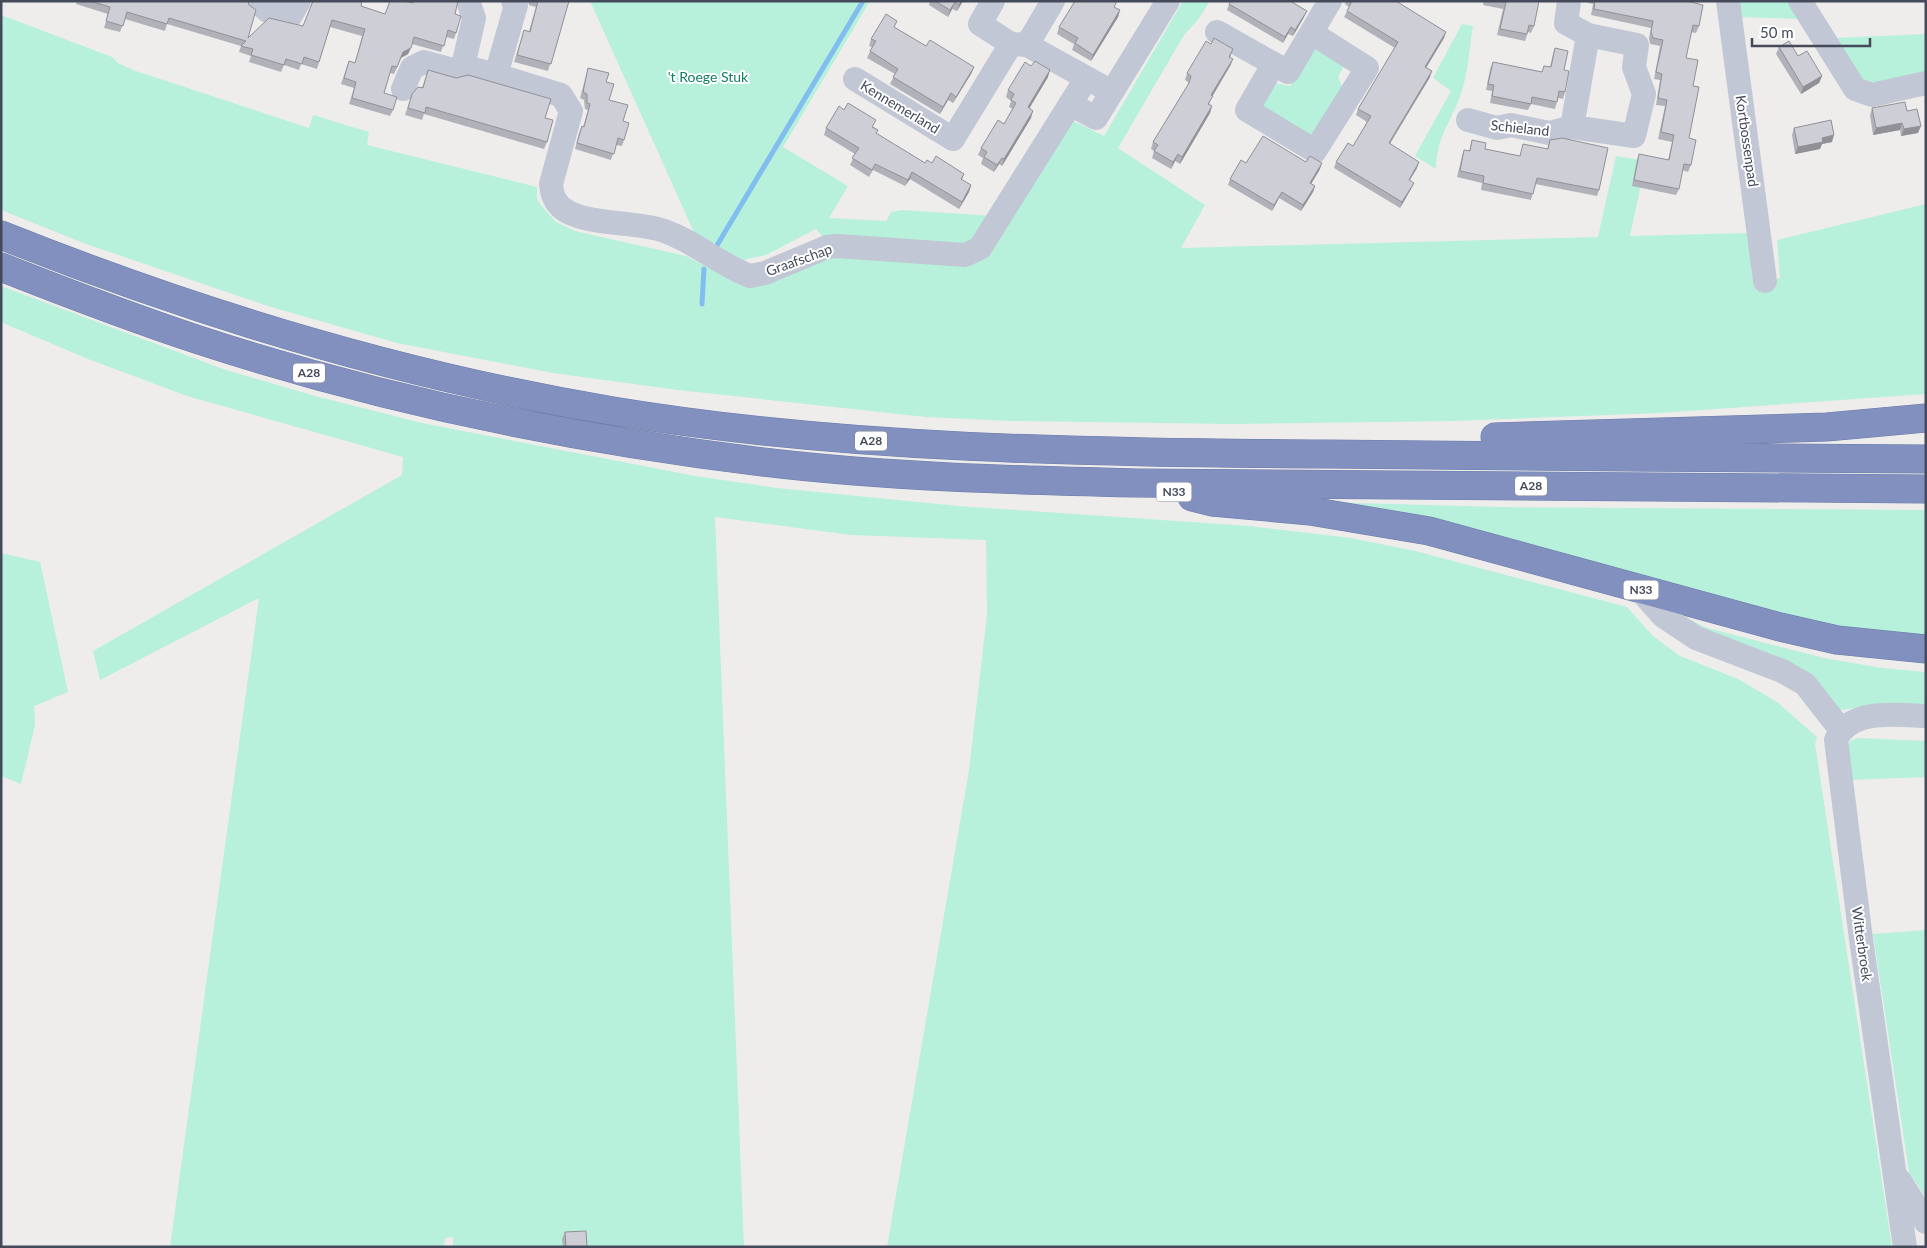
<svg xmlns="http://www.w3.org/2000/svg" width="1927" height="1248" viewBox="0 0 1927 1248" font-family="Lato,sans-serif">
<rect width="100%" height="100%" fill="#efedec"/>
<path fill="#b7f0db" d="M590,1H870L783,147L848,186L829,218L886,221L891,212L902,210L994,216L968,244L825,240L816,229L766,255L738,261L697,239Z
M1183,1H1210L1198,20L1184,35L1118,148L1205,205L1181,248L1598,237L1616,156L1646,161L1630,236L1748,233L1752,278L1769,281L1780,278L1777,240L1926,204V394L1660,413L1453,421L1232,424L1011,421L926,417L678,390L553,373L397,343L271,307L86,244L1,210V15L112,57L118,63L133,70L309,128L313,115L369,132L367,145L537,187V200L546,211L556,222L575,231L686,256L707,267L743,281L827,253L962,259L1067,118L1104,136Z
M1736,1H1790L1801,19L1738,17Z
M1462,24L1473,26C1469,50 1468,77 1459,99C1448,127 1437,137 1436,169L1415,156L1451,91L1433,78Z
M1926,34V76L1873,86L1857,76L1834,38Z
M1316,43L1346,62L1338,77L1344,90L1314,137L1263,110L1260,102L1275,83L1290,86Z
M1,286L223,369L315,396L422,423L695,476L777,488L958,506L1249,526L1351,538L1415,551L1627,607L1653,636L1680,656L1738,679L1777,702L1817,737L1815,744L1892,1247H887L969,770L987,614L986,540L851,535L715,517L744,1247H453V1237L445,1238L444,1247H170L259,598L100,680L93,651L402,475L403,457L187,396L88,359L10,326L1,322Z
M1281,501L1502,507L1926,510V640L1855,631Z
M1,553L40,562L68,692L34,706L35,725L21,784L1,776Z
M1677,613L1707,628L1824,658L1882,668L1926,672V707L1873,705L1841,710L1826,703Z
M1858,738L1926,741V777L1849,780L1845,749L1850,741Z
M1926,930V1198L1909,1172L1873,934Z"/>
<g fill="none" stroke-linecap="round" stroke-linejoin="round">
<path stroke="#82bdef" stroke-width="5" d="M716,247L863,1
M702,304L704,269"/>
<defs>
<path id="highway" d="M1,235C199,314 403,376 613,411C850,450 1088,452 1327,454C1527,456 1726,458 1926,459
M1,267C67,293 132,318 199,340C382,400 572,439 763,462C887,477 1012,480 1137,483L1926,489
M1495,437L1827,427L1926,418
M1192,497L1212,502L1310,511L1429,531L1780,627L1837,640L1926,649"/>
</defs>
<use href="#highway" stroke="#6c7ba9" stroke-width="29"/>
<path stroke="#c1c7d4" stroke-width="24" d="M256,1L268,11L291,15L299,1
M513,1L516,5L496,75L561,95L571,111L551,184C552,196 556,206 568,212C590,224 632,222 658,229C692,239 718,264 750,276L765,273L827,247L838,246L965,255L980,248L1086,79
M993,1L980,24L1011,44
M1728,1L1765,281
M1800,1L1855,89L1872,95L1926,83
M1217,32L1288,72L1330,1
M1027,45L1053,1
M1273,65L1247,110L1315,151L1367,68L1312,33
M463,66L474,18L468,1
M855,79L953,139L1011,44L1027,45L1112,92L1168,1
M403,89L412,68L424,62L457,71L463,66L496,75
M1070,104L1096,118L1112,92
M1468,120L1497,128L1511,125L1549,133L1572,127L1634,136L1644,94L1634,67L1637,45L1588,35L1566,23L1569,1
M1572,127L1588,35
M1639,589L1663,616L1696,638L1782,671L1805,684L1841,730
M1900,1181L1926,1222
M1905,1247L1861,939L1836,740C1850,708 1897,715 1926,716"/>
<use href="#highway" stroke="#8190be" stroke-width="28"/>
</g>
<path fill="#b1b1b9" d="M77,1H248V38L303,26L311,7L312,1H362L361,6L385,14L413,3V1H458L455,14L456,33L454,39L446,37L441,52L412,44L408,54L401,58L394,74L390,73L384,93L393,110L390,116L349,104L354,88L341,84L349,61L355,63L362,36L330,27L317,69L301,64L299,70L284,65L281,72L249,62L251,56L239,52L241,46L167,24L165,31L125,19L120,32L104,28L108,14L76,4Z
M528,1H569L548,71L514,62L524,30L529,31L536,7L529,5Z
M930,1H963L957,11L952,9L948,17L929,5Z
M1346,1H1396L1444,38L1426,67L1430,77L1390,144L1417,168L1410,180L1411,189L1400,208L1334,168L1336,162L1353,146L1367,122L1356,115L1358,109L1395,48L1344,17L1349,7L1345,4Z
M1484,1H1539L1534,26L1531,33L1528,32L1525,41L1497,35L1503,9L1483,5Z
M1588,1H1687L1699,26L1696,33L1691,32L1686,58L1693,86L1689,138L1691,165L1688,172L1682,170L1679,189L1676,195L1632,186L1637,160L1639,154L1668,160L1672,142L1658,139L1665,106L1656,105L1660,80L1654,79L1660,46L1650,44L1649,38L1651,28L1591,15L1593,4L1588,3Z
M1229,4L1304,17L1293,36L1288,34L1283,43L1227,10Z
M1115,8L1120,10L1118,17L1091,61L1072,50L1074,44L1057,34L1059,27Z
M895,28L926,46L974,67L971,74L953,103L948,100L940,114L890,84L895,74L867,58L872,47L869,46L871,39Z
M1211,44L1233,49L1230,58L1233,59L1230,66L1212,96L1209,105L1212,106L1210,113L1180,164L1175,161L1171,169L1152,158L1154,151L1151,149L1153,142L1189,83L1185,80L1187,73Z
M1779,47L1798,56L1822,76L1819,83L1801,94L1776,54Z
M1555,48L1564,70L1565,92L1563,99L1558,98L1555,109L1531,104L1528,110L1490,103L1492,91L1486,90L1490,69L1493,62L1542,72L1544,66L1550,67L1553,54Z
M588,68L606,82L609,100L623,121L624,140L622,146L616,145L611,160L575,149L579,133L582,126L583,127L588,110L585,109L584,100L580,98Z
M428,70L545,118L547,142L544,149L424,114L422,120L405,115L412,94L422,88Z
M1048,77L1029,108L1031,118L1002,166L999,164L994,172L981,164L983,158L978,155L981,148L1004,124L1013,109L1009,107L1011,101L1006,97L1008,90Z
M1872,108L1907,111L1918,133L1901,136L1900,130L1873,135L1870,115Z
M874,127L878,130L876,134L925,163H932L964,174L962,180L971,185L969,192L959,209L910,179L905,186L873,170L869,177L850,165L855,154L824,135L826,128Z
M1794,128L1832,142L1822,144L1820,149L1795,154L1792,135Z
M1472,140L1485,149L1520,156L1523,144L1547,149L1550,140L1599,190L1597,196L1535,184L1531,200L1481,190L1482,183L1457,177L1462,156L1464,150L1469,151Z
M1306,162L1320,169L1311,184L1315,186L1313,192L1301,211L1279,198L1272,211L1228,185L1230,179Z
M565,1232L587,1247H563L562,1239Z"/>
<path fill="#909096" d="M961,1H963L957,11L959,5Z
M955,2L952,9L948,17L950,10Z
M1120,10L1118,17L1091,61L1093,55Z
M1307,11L1304,17L1293,36L1295,30Z
M1291,27L1288,34L1283,43L1285,37Z
M1446,32L1444,38L1423,73L1425,67Z
M411,48L408,54L401,58L394,74L403,52Z
M1233,59L1230,66L1209,102L1211,95Z
M974,67L971,74L953,103L956,97Z
M1050,70L1048,77L1026,114L1028,107Z
M1432,71L1430,77L1386,149L1389,143Z
M1822,76L1819,83L1801,94L1803,87Z
M951,93L948,100L940,114L943,107Z
M1212,106L1210,113L1180,164L1182,157Z
M1033,111L1031,118L1002,166L1004,159Z
M1902,123L1900,130L1873,135L1876,128Z
M1921,126L1918,133L1901,136L1904,129Z
M1834,135L1832,142L1822,144L1820,149L1795,154L1798,147L1822,138Z
M1178,154L1175,161L1171,169L1173,162Z
M1002,158L999,164L994,172L997,165Z
M1419,162L1417,168L1406,186L1409,180Z
M1322,163L1320,169L1308,189L1310,183Z
M912,172L910,179L905,186Z
M1414,183L1411,189L1400,208L1402,202Z
M971,185L969,192L959,209L962,202Z
M1315,186L1313,192L1301,211L1303,205Z
M1282,192L1279,198L1272,211L1274,205Z"/>
<path fill="#ceced7" stroke="#909096" d="M90,1H248L249,5L256,10L248,38L269,18L303,26L313,1H362L361,6L385,14L390,1H403L413,3L414,1H458L455,14L461,16L456,33L448,30L444,46L414,37L411,48L403,52L397,67L392,66L384,93L397,97L393,110L352,98L356,82L344,78L349,61L355,63L365,29L332,20L319,62L304,57L302,64L286,59L284,65L251,55L253,49L241,46L246,41L169,18L167,24L127,12L123,26L106,21L110,7Z
M538,1H569L551,64L517,55L524,30L530,32Z
M935,1H961L959,5L955,2L950,10Z
M1075,1H1117L1114,7L1120,10L1093,55L1075,43L1078,38L1059,27Z
M1231,1H1290L1307,11L1295,30L1291,27L1285,37L1229,4Z
M1352,1H1396L1446,32L1425,67L1432,71L1389,143L1419,162L1409,180L1414,183L1402,202L1336,162L1348,143L1353,146L1371,116L1358,109L1398,42L1347,11Z
M1500,1H1539L1534,26L1529,25L1527,34L1500,29L1506,2Z
M1595,1H1687L1703,5L1699,26L1693,25L1686,58L1698,60L1693,86L1699,87L1689,138L1696,140L1691,165L1684,164L1679,189L1634,180L1639,154L1669,160L1674,135L1661,132L1667,100L1658,98L1662,74L1656,72L1663,40L1653,38L1651,32L1653,21L1594,9Z
M886,14L897,21L894,27L926,46L930,40L974,67L956,97L951,93L943,107L893,77L898,69L870,51L876,41L871,39Z
M1214,38L1233,49L1229,57L1233,59L1211,95L1213,96L1208,104L1212,106L1182,157L1178,154L1173,162L1154,151L1158,145L1153,142L1189,83L1191,76L1187,73L1206,41L1211,44Z
M1789,41L1798,56L1807,51L1822,76L1803,87L1779,47Z
M1555,48L1568,51L1564,70L1569,71L1565,92L1559,91L1557,102L1532,97L1531,104L1492,96L1494,85L1488,84L1493,62L1542,72L1544,66L1551,67Z
M1035,61L1050,70L1028,107L1033,111L1004,159L1002,158L997,165L984,157L987,152L981,148L998,120L1004,124L1016,103L1011,100L1014,94L1008,90L1025,62L1031,66Z
M588,68L609,73L606,82L614,84L609,100L628,105L623,121L629,123L624,140L618,138L614,154L577,143L582,126L584,127L590,104L587,103V94L583,92Z
M428,70L456,78L468,75L551,99L545,118L553,120L547,142L426,107L425,113L408,108L412,94L418,87L423,88Z
M1905,102L1907,111L1917,109L1921,126L1904,129L1902,123L1876,128L1872,108Z
M848,103L876,120L872,127L878,130L876,133L925,163L927,160L932,163L936,156L964,174L961,179L971,185L962,202L912,172L908,180L875,164L872,170L852,158L859,148L826,128L839,106L844,110Z
M1831,120L1834,135L1822,138L1823,142L1798,147L1794,128Z
M1263,136L1306,162L1310,156L1322,163L1310,183L1315,186L1303,205L1282,192L1274,205L1230,179L1241,160L1246,163Z
M1562,138L1608,148L1599,190L1537,178L1533,194L1483,183L1484,176L1460,171L1464,150L1470,151L1472,140L1486,143L1485,149L1520,156L1523,144L1548,149L1550,140Z
M586,1231L587,1247H566L565,1232Z"/>
<g text-anchor="middle" stroke-width="4" stroke-linejoin="round" paint-order="stroke">
<g fill="#fff" stroke="#7c808c" stroke-width="1">
<rect x="293" y="363.5" width="32" height="19" rx="4"/>
<rect x="855" y="431.5" width="32" height="19" rx="4"/>
<rect x="1515" y="476.5" width="32" height="19" rx="4"/>
<rect x="1156.5" y="482.5" width="35" height="19" rx="4"/>
<rect x="1623.5" y="580.5" width="35" height="19" rx="4"/>
</g>
<g font-size="12" font-weight="bold" fill="#444a5a">
<text x="309" y="377">A28</text>
<text x="871" y="445">A28</text>
<text x="1531" y="490">A28</text>
<text x="1174" y="496">N33</text>
<text x="1641" y="594">N33</text>
</g>
<g font-size="14" fill="#137d62" stroke="#fff">
<text x="708" y="82">'t Roege Stuk</text>
</g>
<g font-size="14" fill="#444a5a" stroke="#fff">
<text transform="translate(900 107) rotate(31)" y="5">Kennemerland</text>
<text transform="translate(1520 128) rotate(6)" y="5">Schieland</text>
<text transform="translate(1747 141) rotate(82)" y="5">Kortbossenpad</text>
<text transform="translate(799 260) rotate(-20)" y="5">Graafschap</text>
<text transform="translate(1862 944) rotate(82)" y="5">Witterbroek</text>
</g>
</g>
<rect width="1927" height="1248" fill="none" stroke="#444a5a" stroke-width="5"/>
<path d="M1752 38v8h118v-8" fill="none" stroke="#444a5a" stroke-width="2.5"/>
<text x="1760" y="38" font-size="15" fill="#444a5a" stroke="#ffffff" stroke-width="4" paint-order="stroke">50 m</text>
</svg>
